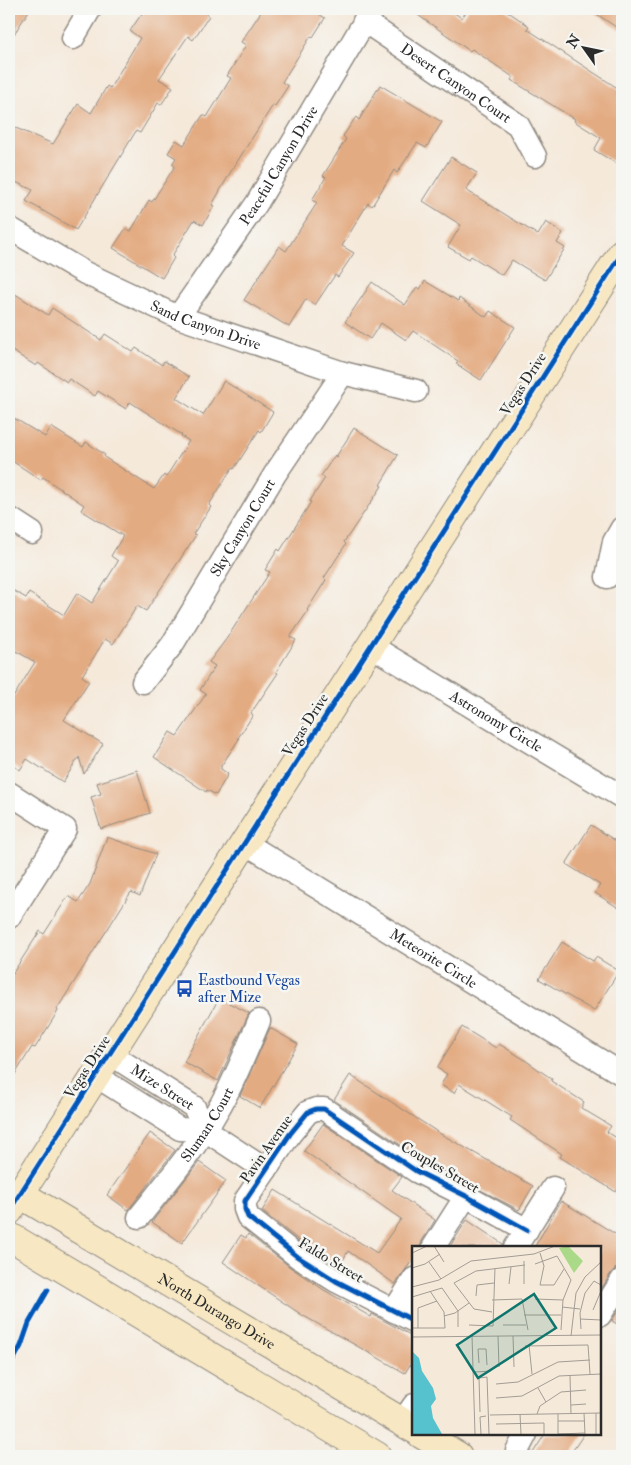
<svg xmlns="http://www.w3.org/2000/svg" width="631" height="1465" viewBox="0 0 631 1465" font-family="'IM FELL Double Pica',serif">
<rect width="100%" height="100%" fill="#f6f6f2"/>
<filter id="ink" filterUnits="userSpaceOnUse"><feTurbulence type="fractalNoise" baseFrequency=".02" numOctaves="2"/><feDisplacementMap in="SourceGraphic" scale="10" xChannelSelector="R" yChannelSelector="G"/><feConvolveMatrix kernelMatrix="1 2 1 2 8 2 1 2 1" color-interpolation-filters="sRGB"/></filter>
<filter id="wash" filterUnits="userSpaceOnUse"><feTurbulence type="fractalNoise" baseFrequency=".0096" numOctaves="4" result="noise"/><feDisplacementMap in="SourceGraphic" scale="20" xChannelSelector="R" yChannelSelector="G"/><feGaussianBlur stdDeviation="1.12" result="paint"/><feColorMatrix in="noise" values="0 0 0 0 0 0 0 0 0 0 0 0 0 0 0 0 0 1.4 0 .05"/><feComposite in="paint" operator="in"/></filter>
<g filter="url(#wash)">
<rect width="100%" height="100%" fill="#f5e9da"/>
<g id="blocks">
<path fill="#e3ab82" d="M9,9H30L9,42Z
M145,9H198L209,16L193,40L188,36L159,79L173,87L161,105L158,103L140,133L136,131L76,230L26,201L33,190L9,179V125L53,144L78,104L91,113L107,86L110,88L140,38L130,31Z
M263,9H311L325,18L313,37L311,36L282,82L288,86L275,106L273,105L230,173L212,205L214,206L203,225L194,220L172,256L174,258L162,278L113,248L126,228L131,231L149,200L152,202L175,166L172,164L176,158L168,153L176,140L184,145L203,115L207,117L231,78L227,76L246,45L241,42Z
M409,9H448L462,18L468,9H504L529,26L527,29L622,91V167L594,150L601,138L574,121L575,119L511,80L513,77L472,49L470,51Z
M589,9H622V31Z
M380,85L442,122L426,148L417,143L397,173L394,170L372,206L368,203L342,246L354,253L338,277L335,275L315,305L306,299L289,327L244,300L279,246L286,251L317,203L312,200L326,177L323,176L346,139L343,136L356,117L359,120Z
M451,157L477,173L466,190L538,235L546,222L563,233L557,243L565,248L545,280L512,260L502,275L471,256L469,259L448,247L461,225L423,201Z
M425,281L458,301L459,298L486,317L490,311L515,327L481,380L456,364L458,361L413,331L406,340L381,323L370,339L345,322L372,282L405,305L417,287L420,289Z
M9,290L48,315L52,308L101,340L105,334L133,352L136,348L162,365L164,361L189,377L176,398L203,415L224,381L273,412L261,432L259,430L234,469L232,468L209,505L211,507L193,534L196,535L146,611L137,606L113,644L105,639L82,676L89,681L64,720L103,744L84,774L79,757L63,782L27,759L20,770L9,763V692L14,696L35,662L9,647V588L26,598L29,593L64,615L77,593L92,603L117,563L118,561L111,556L123,536L81,510L84,505L43,477L41,480L9,459V415L45,437L51,427L83,447L86,442L105,455L104,457L154,489L164,475L166,477L189,441L181,436L182,435L130,402L126,409L98,391L95,396L69,379L67,382L38,363L36,366L9,349Z
M354,428L398,455L380,485L382,486L344,542L346,544L324,578L326,580L307,610L308,611L290,637L296,640L276,672L278,673L251,713L253,715L238,738L239,739L221,766V769L228,774L216,795L207,790L206,792L154,757L170,732L177,736L206,694L200,690L215,666L209,662L227,638L270,572L265,570L278,549L280,551L311,502L310,501L325,478L321,476L335,455L336,457Z
M137,770L150,813L101,829L91,797L101,794L97,783Z
M591,825L622,845V910L595,893L600,885L566,864Z
M107,837L156,854L140,896L131,892L57,1009L58,1011L35,1048L32,1047L9,1084V979L40,931L44,934L68,896L78,902L90,884Z
M562,942L593,961L596,957L619,971L594,1011L539,979Z
M219,998L249,1013L218,1081L184,1062Z
M462,1027L496,1048L499,1044L522,1058L552,1079L551,1081L584,1102L581,1108L611,1126L607,1132L622,1141V1182L616,1192L560,1157L562,1154L510,1120L512,1117L459,1084L454,1093L441,1085L447,1074L437,1068Z
M270,1028L298,1044L260,1108L240,1096Z
M350,1075L439,1133L533,1186L519,1210L423,1160L334,1100Z
M323,1124L402,1177L392,1190L435,1220L422,1241L420,1248H414V1258L395,1284L348,1251L339,1267L306,1246L262,1211L275,1190L377,1253L401,1219L304,1151Z
M150,1133L175,1150L128,1210L107,1195Z
M199,1162L226,1181L182,1243L152,1222Z
M561,1201L622,1238V1267L616,1268L611,1273L600,1291V1248H534Z
M467,1220L503,1244L502,1248H449Z
M248,1234L290,1267L324,1290L371,1317L372,1314L414,1337V1358L405,1373L302,1315L223,1262L241,1235L246,1238Z
M622,1304V1327L612,1321Z
M545,1434H584L569,1456H531Z"/>
</g>
</g>
<g filter="url(#ink)">
<use href="#blocks" fill-opacity="0" stroke="#908a82" stroke-width="1"/>
<g fill="none" stroke-linecap="round" stroke-linejoin="round">
<defs>
<g id="street">
<path id="s1" d="M364,21L518,125L535,156"/>
<path d="M73,38L90,9"/>
<path id="s2" d="M9,228L85,273L178,317L343,373L416,391"/>
<path id="s3" d="M178,317L257,203L372,9"/>
<path d="M9,518L32,533"/>
<path d="M607,577L614,542L622,528"/>
<path id="s4" d="M371,646L622,797"/>
<path id="s5" d="M143,682L172,645L275,474L343,373"/>
<path d="M9,793L65,829L9,917"/>
<path id="s6" d="M245,843L622,1074"/>
<path id="s7" d="M110,1054L194,1107L205,1130"/>
<path d="M96,1076L180,1129L205,1130L266,1170"/>
<path id="s8" d="M139,1217C171,1177 205,1137 228,1091C239,1069 249,1045 259,1021"/>
<path d="M433,1248L466,1196"/>
<path d="M515,1248L553,1188"/>
<path d="M394,1311L414,1279"/>
<path d="M600,1315L622,1280"/>
<path d="M414,1321L336,1281L298,1257L248,1217L245,1209V1201L290,1134L308,1112L316,1109H324L416,1171L466,1196L527,1230"/>
<path d="M402,1422L414,1405"/>
<path d="M517,1451L526,1434"/>
</g>
<g id="secondary">
<path id="s9" d="M20,1194L414,1429"/>
<path d="M9,1211L622,253"/>
<path d="M9,1236L377,1456"/>
<path d="M421,1434L458,1456"/>
</g>
</defs>
<use href="#street" stroke="#908a82" stroke-width="25"/>
<use href="#secondary" stroke="#908a82" stroke-width="30"/>
<use href="#street" stroke="#fff" stroke-width="22"/>
<use href="#secondary" stroke="#f7e8c3" stroke-width="28"/>
<defs>
<path id="cycleway" d="M9,1211L622,253
M414,1321L336,1281L298,1257L248,1217L245,1209V1201L290,1134L308,1112L316,1109H324L416,1171L466,1196L527,1230
M9,1368L21,1346L29,1323L48,1290"/>
</defs>
<use href="#cycleway" stroke="#f6f6f2" stroke-width="8"/>
<use href="#cycleway" stroke="#0057b8" stroke-width="5"/>
</g>
</g>
<defs>
<symbol id="bus-bare" viewBox="-9 -9 18 18"><path d="M-5-6H5V4H4V6H2V4H-2V6H-4V4H-5ZM-3.5-4V0h7V-4ZM-3.5 1.2v1.5H-2V1.2ZM2 1.2v1.5H3.5V1.2Z" fill="#1a4fb4" stroke="#f6f6f2" stroke-width="2.5" paint-order="stroke"/></symbol>
</defs>
<g fill-rule="evenodd">
<use href="#bus-bare" x="172" y="976" width="25" height="25"/>
</g>
<g text-anchor="middle" stroke-width="5" stroke-linejoin="round" paint-order="stroke">
<g font-size="15" fill="#2b2b2b" stroke="#f6f6f2">
<text dy="5" stroke="none"><textPath href="#s1" startOffset="111">Desert Canyon Court</textPath></text>
<text dy="5" stroke="none"><textPath href="#s3" startOffset="182">Peaceful Canyon Drive</textPath></text>
<text dy="5" stroke="none"><textPath href="#s2" startOffset="220">Sand Canyon Drive</textPath></text>
<text transform="translate(523 384) rotate(-57)" y="5">Vegas Drive</text>
<text dy="5" stroke="none"><textPath href="#s5" startOffset="184">Sky Canyon Court</textPath></text>
<text dy="5" stroke="none"><textPath href="#s4" startOffset="146">Astronomy Circle</textPath></text>
<text transform="translate(305 725) rotate(-57)" y="5">Vegas Drive</text>
<text dy="5" stroke="none"><textPath href="#s6" startOffset="221">Meteorite Circle</textPath></text>
<text transform="translate(87 1067) rotate(-57)" y="5">Vegas Drive</text>
<text dy="5" stroke="none"><textPath href="#s7" startOffset="62">Mize Street</textPath></text>
<text dy="5" stroke="none"><textPath href="#s8" startOffset="115">Sluman Court</textPath></text>
<text transform="translate(266 1149) rotate(-55)" y="5">Pavin Avenue</text>
<text transform="translate(440 1167) rotate(30)" y="5">Couples Street</text>
<text transform="translate(331 1260) rotate(31)" y="5">Faldo Street</text>
<text dy="5" stroke="none"><textPath href="#s9" startOffset="229">North Durango Drive</textPath></text>
</g>
<g font-size="15" fill="#164399" stroke="#f6f6f2" text-anchor="start">
<text x="198" y="985">Eastbound Vegas<tspan x="198" dy="17">after Mize</tspan></text>
</g>
</g>
<g transform="translate(412 1246)">
<rect width="189" height="189" fill="#f5e9da"/>
<path d="M156,0L171,15L162,27L147,2Z" fill="#aada88"/>
<path d="M0,105L7,112L10,125L21,142L24,153L19,160L21,172L30,188H0Z" fill="#55c2cd"/>
<path fill="none" stroke="#a49d94" stroke-width="1" d="M22,0L32,16M0,7L15,0M128,7L132,20L128,39H142L152,23M112,15V38M17,16L29,33M123,18L145,10L159,34L151,54L149,84M0,22L13,18L28,8M97,38L99,21M0,41L27,34L59,15L122,8L143,0M64,50L65,39L82,37M0,51L30,42L46,65V81M123,53L151,54M80,54L110,53L116,84M150,61L168,63M181,64L189,45M80,66L62,63L42,37L64,25L113,19M112,69H149M32,70L43,67L57,57M168,73L189,74M57,79L81,80L83,22M91,79H114M0,82H33L32,66L18,45M6,82V62L25,55M169,83L168,67L173,47L182,35L189,39M60,90L63,188M86,90L87,121M101,90L102,121M159,90L164,47L173,31L189,16M0,91L189,89M117,99L120,128M113,100L176,99L178,128M67,117L66,103H74L75,119M63,126L79,125M158,129L159,168M84,138L106,136L146,116L178,114M126,142L134,156M84,152L110,150L147,130L189,128M159,159L174,158M68,166L67,132L75,131L77,188M172,167L173,188M184,167V188M108,168L109,188M125,168L128,160L149,146L174,144M146,168V188M78,169L189,167M146,175H173M84,178L132,177V188M69,188L68,171L74,170M146,188L173,187"/>
<path fill="#0f766e" fill-opacity="0.15" stroke="#0f766e" stroke-width="2.5" d="M122,48L144,82L66,132L45,99Z"/>
<rect width="189" height="189" fill="none" stroke="#2b2b2b" stroke-width="2.5"/>
</g>
<rect width="631" height="1465" fill="none" stroke="#f6f6f2" stroke-width="30"/>
<g transform="translate(584 48) rotate(303)" stroke="#f6f6f2" stroke-width="4" paint-order="stroke">
<path d="M0-4L9 19L0 12L-9 19Z" fill="#2b2b2b"/>
<text y="-8" font-size="14" font-weight="bold" text-anchor="middle" fill="#2b2b2b">N</text>
</g>
</svg>
